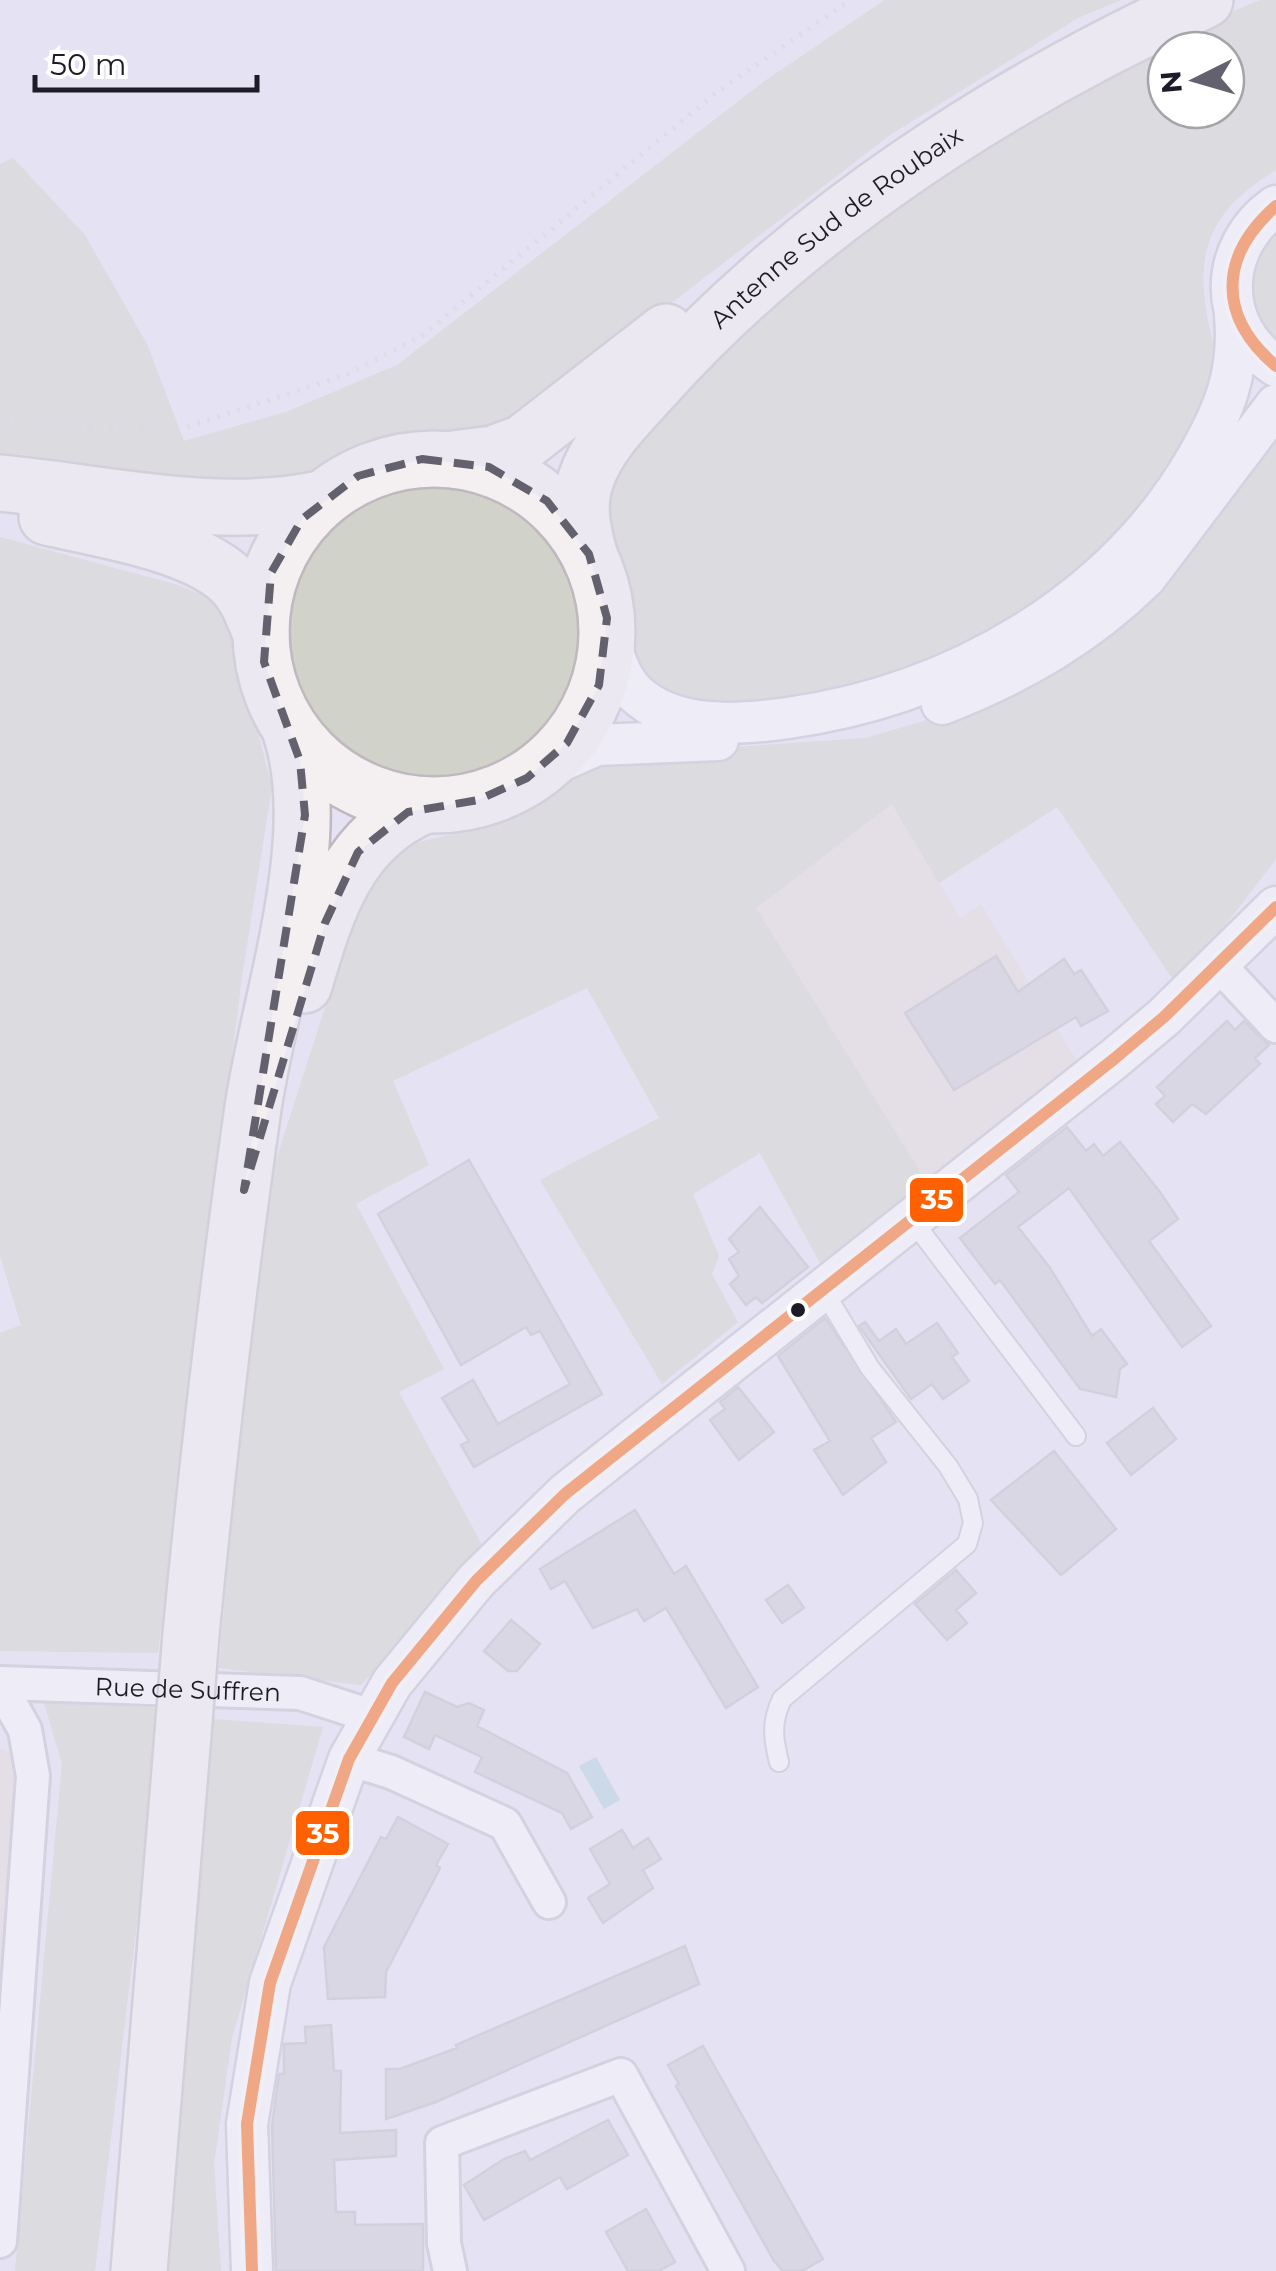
<svg xmlns="http://www.w3.org/2000/svg" width="1276" height="2271" viewBox="0 0 1276 2271" font-family="Montserrat,sans-serif">
<rect width="100%" height="100%" fill="#e4e2f3"/>
<path fill="#e4d9d8" d="M893,804L960,918L981,904L1083,1071L926,1181L755,908Z
M0,1749L19,1755L0,2032Z"/>
<path fill="#d1d2ca" fill-rule="evenodd" d="M885,0H1121L1078,18L890,135L501,434L396,443L322,474L248,483L0,459V164L13,158L85,235L147,344L184,441L286,412L397,365L766,80Z
M1260,0H1276V170C1214,207 1193,248 1208,321C1212,340 1220,363 1213,381C1148,560 979,672 795,698C770,701 737,712 712,709C691,706 668,694 648,687L628,648L627,593L605,513L607,491L631,442L862,227L1019,120L1171,37ZM1166,50H1226V110H1166Z
M1276,234V342C1243,311 1245,265 1276,234Z
M1276,421V859L1178,987L1057,807L939,883L892,804L756,908L926,1181L821,1265L760,1153L693,1194L719,1256L712,1274L738,1322L662,1384L540,1180L659,1118L587,988L393,1081L429,1165L356,1204L444,1369L399,1392L485,1550L361,1685L219,1668L243,1388L268,1185L332,986L376,870L415,843L466,831L539,796L601,756L865,738L1001,699Z
M279 632a154 154 0 1 1 308 0a154 154 0 1 1-308 0Z
M0,537L178,585L210,598L230,628L272,786L242,977L158,1653L0,1651V1333L21,1325L0,1256Z
M44,1703L163,1708L95,2271H15L62,1764Z
M213,1719L323,1727L232,2038L214,2164L221,2271H169Z"/>
<path fill="#aecedb" d="M596,1757L620,1800L604,1809L579,1766Z"/>
<path fill="#cfc9d6" stroke="#bfbac6" stroke-width="2.5" d="M996,956L1018,992L1064,959L1074,974L1081,970L1108,1011L1081,1026L1076,1017L954,1090L905,1013Z
M1227,1021L1235,1030L1244,1021L1269,1045L1255,1058L1260,1064L1206,1114L1192,1104L1173,1122L1156,1104L1165,1096L1157,1087Z
M1067,1127L1086,1151L1094,1144L1103,1156L1120,1142L1160,1192L1178,1219L1149,1241L1211,1326L1182,1347L1069,1188L1018,1227L1050,1268L1092,1336L1101,1329L1127,1364L1120,1369L1116,1397L1080,1389L1000,1280L995,1284L960,1238L1019,1192L1006,1175Z
M469,1160L602,1394L474,1467L461,1445L469,1441L442,1398L473,1380L498,1424L570,1384L540,1331L531,1335L526,1327L461,1365L378,1214Z
M760,1207L808,1267L762,1303L756,1297L746,1305L730,1284L739,1276L729,1259L739,1252L729,1239Z
M825,1318L896,1422L871,1438L886,1462L843,1495L814,1450L830,1441L778,1356Z
M865,1322L879,1341L896,1329L906,1344L937,1323L958,1353L952,1357L969,1381L943,1399L932,1384L911,1399L859,1326Z
M738,1387L774,1432L739,1460L710,1420L725,1409L720,1402Z
M1153,1408L1176,1439L1131,1475L1107,1443Z
M1054,1451L1116,1529L1061,1575L991,1500Z
M635,1510L674,1574L686,1566L758,1687L726,1708L666,1608L644,1621L637,1609L593,1628L565,1581L551,1589L540,1569Z
M956,1570L976,1593L956,1610L967,1623L947,1640L915,1604Z
M788,1585L804,1608L782,1623L766,1600Z
M511,1620L540,1644L517,1671H508L484,1651Z
M425,1692L457,1707L469,1703L484,1710L477,1726L567,1773L592,1817L571,1829L562,1813L475,1772L482,1757L435,1735L429,1749L404,1737Z
M398,1817L448,1844L436,1865L440,1868L386,1972L385,1997L328,1999L324,1947L381,1837L386,1839Z
M622,1830L633,1848L648,1838L661,1859L643,1870L653,1888L603,1923L588,1898L610,1884L590,1849Z
M685,1946L699,1984L436,2102L386,2119V2069H400L457,2048L456,2045Z
M331,2025L334,2071H341L340,2133L396,2130V2156L334,2160L336,2212H355V2225L423,2224V2271H276L272,2126L279,2074H284V2044L306,2043L305,2027Z
M703,2046L823,2259L802,2271H783L774,2261L676,2086L679,2084L668,2065Z
M608,2120L628,2155L567,2189L560,2177L484,2220L464,2185L504,2159L525,2151L530,2160Z
M646,2209L675,2262L659,2271H628L606,2232Z"/>
<g fill="none" stroke-linecap="round" stroke-linejoin="round">
<defs>
<path id="service" d="M912,1220L1076,1436
M779,1762C773,1738 771,1722 782,1699L967,1544L973,1523L968,1499L948,1466L870,1368L823,1290"/>
<g id="minor">
<path d="M1219,965L1276,1026"/>
<path id="s1" d="M0,1683L300,1693L371,1716"/>
<path d="M0,1685L25,1730L33,1776L0,2241"/>
<path d="M349,1759L391,1772L505,1824L549,1902"/>
<path d="M450,2271L444,2243L442,2143L621,2075L728,2271"/>
</g>
<path id="tertiary" d="M1276,206C1218,246 1216,327 1276,366
M607,632C613,653 619,677 635,693C674,730 740,725 788,718C953,695 1113,604 1197,458C1225,409 1240,372 1235,315
M942,704C1019,674 1086,636 1146,577L1276,405
M538,771L597,745L718,740
M252,2271L247,2124L270,1983L349,1759L392,1683L476,1581L565,1494L1114,1059L1164,1017L1276,907"/>
<g id="trunk">
<circle cx="434" cy="632" r="173"/>
<path d="M453,459L493,454L523,443L666,332"/>
<path d="M0,483C106,493 219,522 324,498"/>
<path d="M47,517C99,529 192,543 231,580C246,594 253,614 261,634"/>
<path id="s2" d="M589,554C582,528 577,505 586,479C598,443 628,415 653,387C802,221 1003,92 1205,0"/>
<path d="M304,985C326,911 347,837 425,805"/>
<path d="M191,1634C208,1458 228,1283 253,1108C270,994 327,837 290,729"/>
<path d="M139,2271L183,1734"/>
</g>
</defs>
<use href="#service" stroke="#c0becc" stroke-width="22"/>
<use href="#minor" stroke="#c0becc" stroke-width="38"/>
<use href="#tertiary" stroke="#c0becc" stroke-width="45"/>
<use href="#trunk" stroke="#bfb8bf" stroke-width="60"/>
<path stroke="#d6d4da" stroke-width="5" stroke-dasharray="2.5 8" stroke-linecap="butt" d="M0,416L93,430H178L348,374L423,335L716,93L850,0"/>
<use href="#service" stroke="#fbfbfd" stroke-width="18"/>
<use href="#minor" stroke="#fbfbfd" stroke-width="32"/>
<use href="#tertiary" stroke="#fbfbfd" stroke-width="40"/>
<use href="#trunk" stroke="#f4eff1" stroke-width="55"/>
<defs>
<path id="trunk-bridge" d="M183,1734L191,1634"/>
</defs>
<use href="#trunk-bridge" stroke="#bfb8bf" stroke-width="60" stroke-linecap="butt"/>
<use href="#trunk-bridge" stroke="#f4eff1" stroke-width="55"/>
<defs>
<path id="bus-1" d="M1276,206C1219,256 1217,316 1276,366
M252,2271L247,2124L270,1983L349,1759L392,1683L476,1581L565,1494L1114,1059L1164,1017L1276,907"/>
</defs>
<use href="#bus-1" stroke="#fff" stroke-width="20"/>
<use href="#bus-1" stroke="#ff6000" stroke-width="12"/>
</g>
<path d="M0 0H1276V2271H0ZM422,459L489,467L547,501L589,554L607,618L599,685L567,743L527,778L478,800L408,812L358,852L325,923L244,1190L305,815L300,761L264,662L271,573L302,519L358,476Z" fill="#e4e2f3" fill-opacity=".55" fill-rule="evenodd"/>
<path fill="none" stroke="#63616e" stroke-width="8" stroke-dasharray="20 12" stroke-linejoin="round" d="M422,459L489,467L547,501L589,554L607,618L599,685L567,743L527,778L478,800L408,812L358,852L325,923L244,1190L305,815L300,761L264,662L271,573L302,519L358,476Z"/>
<circle fill="#1d1b27" stroke="#fff" stroke-width="4" cx="798" cy="1310" r="9"/>
<g text-anchor="middle" stroke-width="10" stroke-linejoin="round" paint-order="stroke">
<g font-size="25" fill="#1d1b27" stroke="#fff">
<text dy="9" stroke="none"><textPath href="#s2" startOffset="435">Antenne Sud de Roubaix</textPath></text>
<text dy="9" stroke="none"><textPath href="#s1" startOffset="188">Rue de Suffren</textPath></text>
</g>
</g>
<g stroke="#fff" stroke-width="4">
<rect x="908" y="1176" width="57" height="48" rx="10" fill="#ff6000"/>
<rect x="294" y="1809" width="57" height="48" rx="10" fill="#ff6000"/>
</g>
<g font-size="28" text-anchor="middle" font-weight="bold" fill="#fff">
<text x="937" y="1209">35</text>
<text x="323" y="1843">35</text>
</g>
<g transform="translate(1196 80) rotate(265)"><circle r="48" fill="#ffffff" stroke="#a5a4a9" stroke-width="2.5"/>
<path d="M0-8L18 38L0 25L-18 38Z" fill="#63616e"/>
<text y="-15" font-size="28" font-weight="bold" text-anchor="middle" fill="#1d1b27">N</text>
</g>
<path d="M35 75v15h222v-15" fill="none" stroke="#1d1b27" stroke-width="5"/>
<text x="50" y="75" font-size="30" fill="#1d1b27" stroke="#ffffff" stroke-width="8" paint-order="stroke">50 m</text>
</svg>
